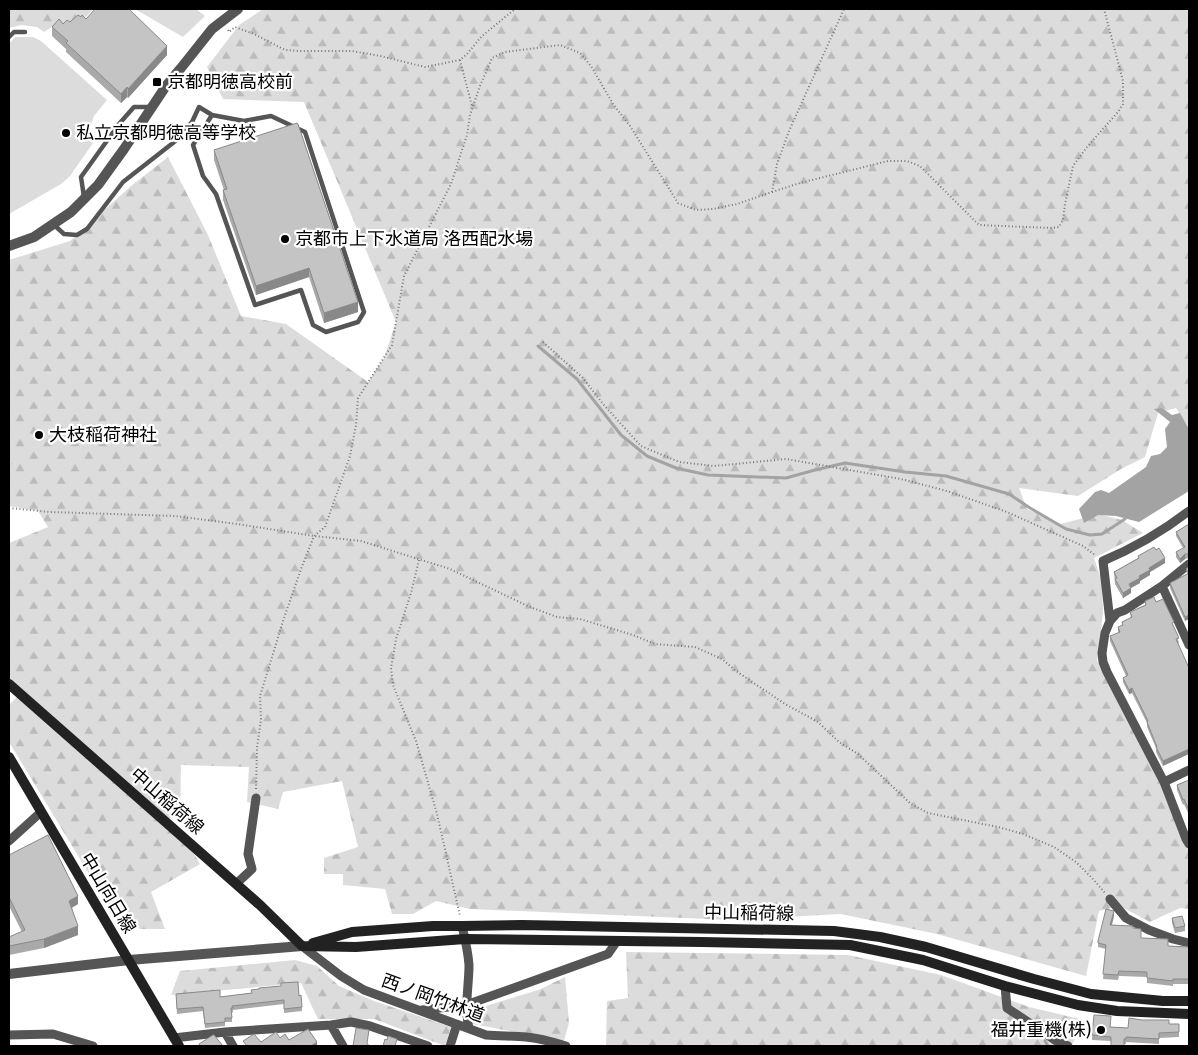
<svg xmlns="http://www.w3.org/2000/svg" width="1198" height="1055" viewBox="0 0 1198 1055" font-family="'Fira Sans Condensed','Noto Sans JP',sans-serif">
<defs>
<pattern id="forest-firs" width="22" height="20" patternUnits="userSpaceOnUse" patternTransform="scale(1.25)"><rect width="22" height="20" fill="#dcdcdc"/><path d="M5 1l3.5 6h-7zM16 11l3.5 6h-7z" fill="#bbb"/></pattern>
</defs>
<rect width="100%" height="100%" fill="#fff"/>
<path fill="#dcdcdc" d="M135,9H196L205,16L183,37Z
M15,37H33L41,41L107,100L94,116L88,132L93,143L70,176L61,184L9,214V44Z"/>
<path fill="url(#forest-firs)" d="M9,9H93L87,16L66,24L55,25L44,32L37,27L21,25L9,28Z
M263,9H1189V428L1176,408L1158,413L1145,457L1121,469L1078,496L1019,488L1027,509L1061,524L1098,514L1122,520L1143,533L1094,558L1102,582L1103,613L1097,661L1153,767L1189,840V909L1180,908L1150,922L1120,906L1099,911L1086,976L937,934L841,914L732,920L470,909L436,901L413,914H392L385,889L343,885V874H324V858L358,847L342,781L283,792L278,809L247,802L249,767L181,765L180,815L161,821L190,847L200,864L151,892L165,929H140L111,910L9,742V705L22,692L9,677V543L48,527L38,511L9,506V260L70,241L131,186L168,157L208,235L241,316L286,324L368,382L384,358L396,322L304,102L223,99L207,67L239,25Z
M626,952L848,955L941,975L1029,1007L1080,1019L1074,1041L1071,1046H606L607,1001L628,998Z
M295,960L317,966L339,986L374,1001L451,1027L445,1046L374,1019H318L301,983L171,995L180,971Z
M565,977L569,1023L563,1044L532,1035L473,1024V1010L541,989Z"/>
<path fill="#a3a3a3" d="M1162,408L1172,415L1180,413L1189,429V491L1139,522L1116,516L1098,515L1084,523L1079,509L1095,492L1101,490L1109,493L1146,467L1151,456L1160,454L1167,447L1165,429L1170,422L1154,409Z"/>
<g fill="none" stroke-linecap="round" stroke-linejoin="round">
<path stroke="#a3a3a3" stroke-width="3" d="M538,346L577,379L621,435L647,456L676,468L708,475L786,478L815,470L845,463L905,472L946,476L1009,494L1030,508L1066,529L1090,535L1102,534L1125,519
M1045,1041L1048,1046"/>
<path stroke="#777" stroke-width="2" stroke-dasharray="1 2.5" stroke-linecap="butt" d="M228,30L229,32L235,27L254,34L285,50L299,51H352L380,56L425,67L460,60L467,54L482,36L515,9
M460,60L472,106
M772,192L800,183L888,161H907L920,166L979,225L1051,228L1059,227L1063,220L1065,204L1073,166L1087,147L1118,112L1123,104V81L1104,9
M543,342L583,378L603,404L641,446L679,462L714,466L786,459L901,479L947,491L1007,512L1083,546L1095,555
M9,465L12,463
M9,508L50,512L175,516L237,524L314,536L361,541L450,569L530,607L557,617L580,619L633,635L655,644L695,647L722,659L736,671L785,704L818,722L839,742L858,754L911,804L928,813L998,827L1023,834L1054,847L1076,862L1093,879L1105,893
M419,560L411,593L396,639L391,668L393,685L416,741L437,814L460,916
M256,789L257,748L261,719L260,696L284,618L301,569L314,536L325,527L350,456L356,425L358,398L392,345L404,276L451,184L467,135L470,115L480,86L492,58L505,52L560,45L580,53L591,66L613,104L630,126L678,203L696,210L713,209L737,204L772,192L777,164L789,131L844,9"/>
<path stroke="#555" stroke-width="4.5" d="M9,37L14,32H25
M84,197L81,177L119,124L134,107H150
M53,224L64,234L77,235L87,229L123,182L178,139L192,122L199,107L212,115L244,121L271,116L305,132L364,312L358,322L326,332L313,325L301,290L255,305L216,194L203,176L193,145L212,115"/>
<path stroke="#555" stroke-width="9" d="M1189,511C1163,531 1134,548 1103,561L1110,621L1105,633L1102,653L1103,662L1107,672L1164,782L1186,839L1189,844
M1162,586L1189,645
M1110,621L1117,613L1125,610L1162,586L1189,564
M1164,782L1189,770
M9,841L41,812
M236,884L252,869L248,854L256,798
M1110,899L1126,918L1149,930L1173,939L1189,943
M462,926C465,939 468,951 469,965C469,986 464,1007 469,1028
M302,946L341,976L364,990L486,1035C499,1036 513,1036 526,1037C540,1038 553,1042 566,1046
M1005,986L1007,1008L1058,1042L1068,1046
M422,1010L466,1005L608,954L617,941
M331,1025L343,1046
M225,1032L233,1046
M9,1035L53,1034L93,1046
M174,1038L225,1032L331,1025L351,1022L370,1026L428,1046
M450,1046L457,1024"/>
<path stroke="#555" stroke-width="10" d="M9,246L34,237L71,212L98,185L124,149L166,86L181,68L212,29L238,9
M9,974L129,960L302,946"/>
<path stroke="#222" stroke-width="10" d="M9,684L260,905L302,946L356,947L465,939L702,942L850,945L923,960L1005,986L1078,1005L1117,1011L1189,1014
M9,757L179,1046
M313,943L352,932L433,926H462L522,925L834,931L880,937L926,947L1034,979L1091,994L1163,1001H1189"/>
</g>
<path fill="#a9a9a9" d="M81,17L167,55L128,98L127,97L121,103L66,52V49L52,36V27L70,22Z
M214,150L358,312L324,323L309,277L256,295L223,200V190H224L214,160Z
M1189,524V558L1185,559L1180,563L1176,557V552L1183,548L1176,536V532Z
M1138,556L1165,563L1150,572V575L1140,581V583L1131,588V593L1123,598L1115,584L1114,572L1138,558Z
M1189,567L1185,621L1170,588V583L1187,574L1186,569Z
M1145,601L1156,602L1174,627L1179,643H1178L1163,766L1156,752V748L1147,727V723L1132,693L1129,694L1123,682V678L1126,676L1110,641V636L1118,633V627L1122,626V622L1131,618L1130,612L1145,605Z
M1189,780V815L1184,804L1183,805L1177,790V785Z
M9,855L78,904L72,908L78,935L44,948L9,955V937L22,932L9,906Z
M1114,916L1112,925L1133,928L1141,938L1168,946L1189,947V984H1173V986L1147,983V977L1119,976L1118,980L1103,979L1106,949L1098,947V941Z
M1172,918L1185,926V931L1175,933L1172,923Z
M259,989L299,996L302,1007V1011L284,1013V1004L233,1010V1012L232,1013V1022H225V1026L205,1028L203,1011L177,1014L176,994L220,997L252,993Z
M1179,1024V1037L1159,1038V1044L1126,1042V1044H1124V1046H1111V1041L1092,1040V1035L1110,1027L1128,1028Z"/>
<path fill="#898989" d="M167,46V55L128,98V89Z
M127,87V97L121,103V94Z
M309,268V277L256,295V286Z
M358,302V312L324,323V313Z
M1185,554V559L1180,563V559Z
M1165,558V563L1150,572V575L1140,581V583L1129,589V584L1149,568Z
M1131,588V593L1123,598V593Z
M1189,615V619L1185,621V617Z
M1132,688V693L1129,694V690Z
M1189,749V754L1163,766V761Z
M78,896V904L69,909V901Z
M1114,911V916L1110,930V925Z
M78,926V935L44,948V939Z
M317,1042V1046H311Z"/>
<path fill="#c4c4c4" stroke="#898989" d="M95,9H129L167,46L128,89L127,87L121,94L66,43L68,41L52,27L59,19L63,24L67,20L70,22L78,15L81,17L82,15L86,19Z
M297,123L298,124L358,302L324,313L309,268L256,286L223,190L227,189L214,150Z
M1189,524V554H1185L1180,559L1176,552L1185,547L1176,532Z
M1154,547L1156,550L1159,548L1165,558L1149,568L1150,570L1139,576L1140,578L1129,584L1131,588L1123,593L1115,579L1117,578L1114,572L1139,558L1138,556Z
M1189,567V615L1185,617L1170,583L1189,573L1186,569Z
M1154,597L1156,602L1163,599L1174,622L1172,623L1179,638L1176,639L1189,668V749L1163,761L1156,747H1157L1147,722L1148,721L1132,688L1129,690L1123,678L1128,675L1110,636L1120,632L1118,627L1123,625L1122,622L1132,617L1130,612L1146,605L1145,601Z
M1189,780V810L1184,799L1183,800L1177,785Z
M48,835L78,896L69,901L78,926L44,939L9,946V937L25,930L9,897V855Z
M1106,909L1114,911L1110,925L1133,926V928L1141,929V938L1168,939V946L1189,947V979H1173V981L1147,978V972L1119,971L1118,975L1103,974L1106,945L1098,943V941Z
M1182,916L1185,926L1175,928L1172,918Z
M298,982L299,996L301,995L302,1007L284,1009V1000L232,1006L233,1008H231L232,1018H225V1022L205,1024L203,1007L177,1009L176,994L220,990V997L252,993L251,990L259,989V988L281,986V983Z
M1094,1015L1111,1016L1110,1027L1128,1028L1129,1018L1142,1020H1169V1024H1179V1032L1159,1033V1039L1126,1037V1039H1124V1046H1111V1037L1092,1035Z
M356,1028L369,1030L367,1043L369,1046H353Z
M308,1029L317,1042L311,1046H247L243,1041L254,1034L261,1042L276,1032L280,1038L285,1034L289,1040Z
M213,1035H214L223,1046H200L199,1044Z
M388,1036L397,1039L395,1046H383L385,1039L387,1040Z"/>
<g fill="#000" stroke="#fff" stroke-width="2">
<rect x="152" y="77" width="10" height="10" rx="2.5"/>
<circle cx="66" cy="133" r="5"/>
<circle cx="285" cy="239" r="5"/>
<circle cx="39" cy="435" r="5"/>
<circle cx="1101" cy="1030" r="5"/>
</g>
<g text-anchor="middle" stroke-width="4.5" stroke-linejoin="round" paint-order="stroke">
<g font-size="18" fill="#000" stroke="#fff" text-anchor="start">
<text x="167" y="88">京都明徳高校前</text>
<text x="76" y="139">私立京都明徳高等学校</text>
<text x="295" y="245">京都市上下水道局 洛西配水場</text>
<text x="49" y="441">大枝稲荷神社</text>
<text x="1091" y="1036" text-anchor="end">福井重機(株)</text>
</g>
<g font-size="18" fill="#000" stroke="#fff">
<text transform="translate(167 801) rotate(41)" y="6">中山稲荷線</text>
<text transform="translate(108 893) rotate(59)" y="6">中山向日線</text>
<text transform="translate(749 913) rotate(1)" y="6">中山稲荷線</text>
<text transform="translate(433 998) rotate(20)" y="6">西ノ岡竹林道</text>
</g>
</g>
<rect width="1198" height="1055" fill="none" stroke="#000000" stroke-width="20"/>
</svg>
